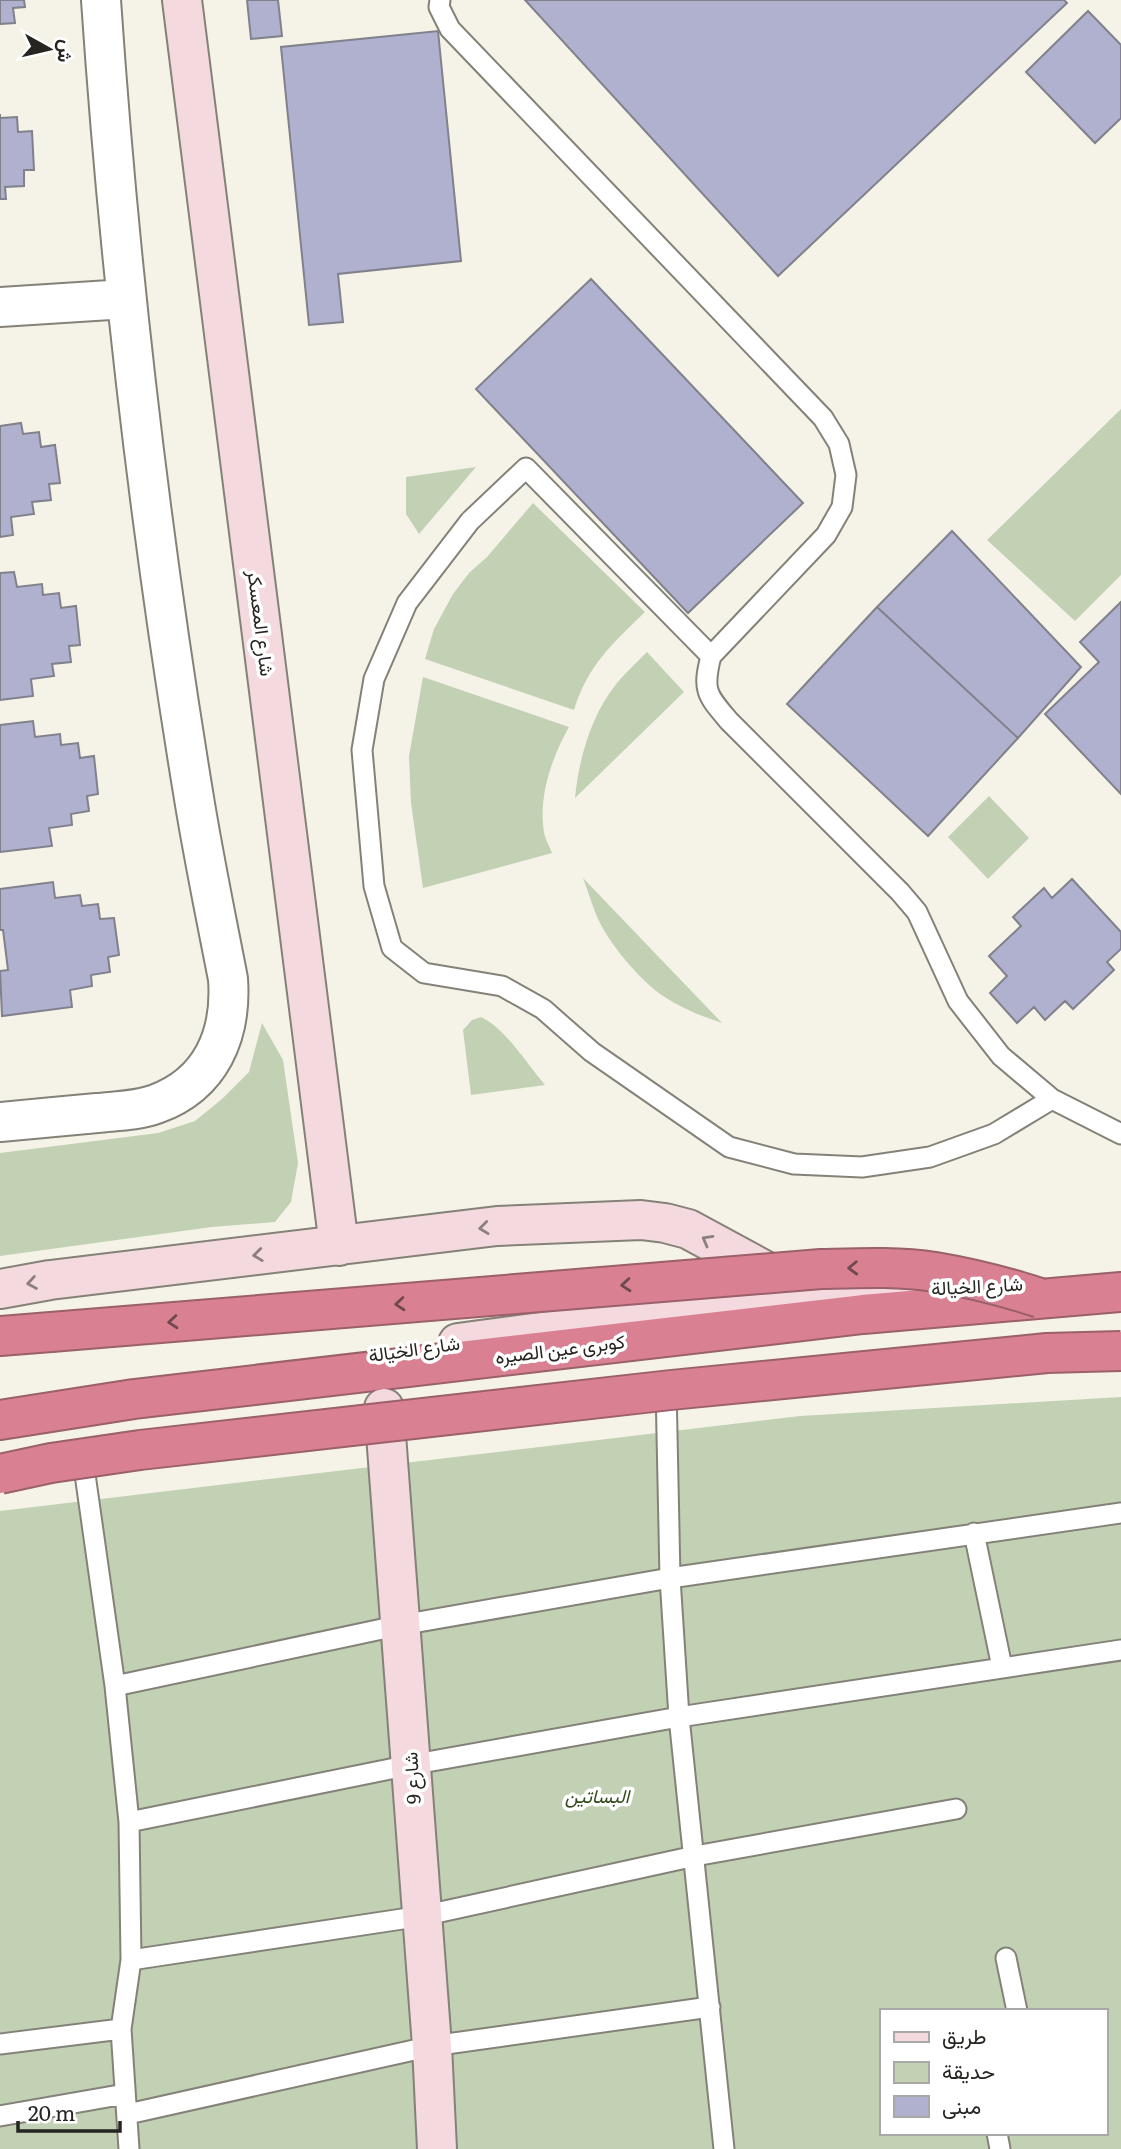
<svg xmlns="http://www.w3.org/2000/svg" width="1121" height="2149" viewBox="0 0 1121 2149" font-family="Literata,Vazirmatn,serif">
<rect width="100%" height="100%" fill="#f5f3e7"/>
<path fill="#c2d1b4" fill-rule="evenodd" d="M1121,409V575L1075,621L987,540Z
M476,467L419,534L406,514V477Z
M533,503L645,612C612,644 588,665 574,710L425,659L434,629L453,594L469,573L487,557Z
M647,652L684,692L575,798C579,758 591,715 617,683C626,672 637,662 647,652Z
M423,677L569,727C552,757 538,797 544,832C545,839 550,847 552,853L423,888L411,803L409,756Z
M989,796L1029,838L988,879L948,837Z
M583,878L722,1023C701,1016 681,1008 663,996C641,981 612,947 600,923C593,909 589,893 583,878Z
M481,1017C505,1028 528,1065 545,1085L471,1095L463,1030L472,1020Z
M262,1023L283,1060L298,1163L291,1202L275,1222L212,1227L0,1256V1153L158,1133L195,1121L222,1099L249,1072Z
M1121,1397V2149H0V1511L800,1416ZM881,2011H1105V2133H881Z"/>
<path fill="#afb1cf" stroke="#80818b" stroke-width="2" d="M0,0H24L25,7L13,8L15,23L0,24Z
M247,0H278L282,36L251,39Z
M525,0H1064L1067,3L778,276Z
M1088,11L1121,45V118L1095,143L1026,72Z
M438,31L461,261L338,274L343,322L309,325L281,47Z
M0,114V118L17,117L18,132L32,131L34,170H24V186L5,187L6,199H0Z
M591,279L803,503L688,613L476,389Z
M21,423L23,434L39,432L41,447L55,445L60,483L49,484L51,500L32,502L34,514L11,517L13,535L0,537V426Z
M952,531L1081,667L1018,738L877,607Z
M14,572L17,587L42,584L43,595L59,593L61,608L76,606L80,645L69,646L71,662L52,664L54,676L31,679L33,696L0,700V573Z
M1121,602V794L1045,714L1099,662L1080,642Z
M877,607L1018,738L928,836L787,704Z
M33,721L35,737L60,734L61,745L78,743L80,758L94,756L98,794L87,796L89,811L71,814L72,825L49,828L52,846L0,852V725Z
M1072,879L1121,932V949L1107,962L1114,970L1073,1009L1065,1001L1045,1020L1034,1007L1017,1023L990,993L1007,976L989,956L1021,926L1013,917L1044,888L1052,898Z
M53,882L55,898L80,895L82,906L98,904L100,919L114,918L119,955L108,957L110,972L91,975L92,986L70,990L72,1007L2,1016L0,971L8,970L3,930H0V889Z"/>
<g fill="none" stroke-linecap="round" stroke-linejoin="round">
<defs>
<path id="lane" d="M440,0L439,7L450,29L823,418L839,444L846,475L842,507L826,535L711,656C702,691 707,695 729,721L900,892L917,912L958,1001L1001,1056L1052,1099L1121,1134
M711,656L526,468L470,521L407,603L374,679L362,750L374,886L392,948L424,973L502,986L543,1009L592,1052L729,1147L794,1164L862,1167L930,1157L994,1134L1052,1099
M666,1386L670,1578L679,1717L724,2149
M82,1453L115,1686L129,1822L131,1960
M974,1533L1002,1667
M115,1686L401,1625L670,1578L1121,1513
M129,1822L410,1765L679,1717L1121,1650
M1006,1958L1017,2011
M0,2044L121,2029
M128,2114L432,2046L710,2007
M0,2116L125,2094
M997,2133L1000,2149
M129,2149L121,2029L131,1960L422,1916L695,1856L956,1809"/>
<path id="street" d="M0,307L126,299
M0,1122C32,1119 65,1116 97,1113C116,1111 137,1111 156,1104C211,1084 232,1035 228,979C216,917 203,855 193,792C150,530 119,265 101,0"/>
<path id="secondary" d="M182,0L339,1246
M0,1289L50,1280L497,1226L641,1220L665,1223L688,1229L784,1281
M458,1343L810,1296L972,1286
M384,1408L432,2046L437,2149"/>
<path id="highway" d="M0,1336L51,1332
M0,1420L134,1399L863,1314L1121,1292"/>
</defs>
<use href="#lane" stroke="#848278" stroke-width="23"/>
<use href="#street" stroke="#848278" stroke-width="42"/>
<use href="#secondary" stroke="#848278" stroke-width="42"/>
<use href="#highway" stroke="#9a606b" stroke-width="42"/>
<use href="#lane" stroke="#fff" stroke-width="19"/>
<use href="#street" stroke="#fff" stroke-width="38"/>
<use href="#secondary" stroke="#f4d9df" stroke-width="38"/>
<use href="#highway" stroke="#d98093" stroke-width="38"/>
<defs>
<path id="highway-bridge" d="M51,1332L821,1269C859,1268 897,1266 935,1272C971,1278 1006,1287 1040,1298
M0,1474L51,1463L140,1450L671,1390L1047,1353L1121,1351"/>
</defs>
<use href="#highway-bridge" stroke="#9a606b" stroke-width="42" stroke-linecap="butt"/>
<use href="#highway-bridge" stroke="#d98093" stroke-width="38"/>
</g>
<defs><path id="oneway-chevron" d="M-2-3.5L2.5 0L-2 3.5" fill="none" stroke-width="1.6" stroke-linecap="round" stroke-linejoin="round" transform="scale(1.75)"/></defs>
<g stroke="#8d7f80">
<use href="#oneway-chevron" transform="translate(484 1228) rotate(173)"/>
<use href="#oneway-chevron" transform="translate(707 1240) rotate(-151)"/>
<use href="#oneway-chevron" transform="translate(258 1255) rotate(173)"/>
<use href="#oneway-chevron" transform="translate(32 1283) rotate(170)"/>
</g>
<g stroke="#6e494f">
<use href="#oneway-chevron" transform="translate(853 1268) rotate(178)"/>
<use href="#oneway-chevron" transform="translate(626 1285) rotate(175)"/>
<use href="#oneway-chevron" transform="translate(400 1304) rotate(175)"/>
<use href="#oneway-chevron" transform="translate(173 1322) rotate(175)"/>
</g>
<g text-anchor="middle" stroke-width="7" stroke-linejoin="round" paint-order="stroke">
<g font-size="19" fill="#262521" stroke="#fff">
<text transform="translate(261 623) rotate(83)" y="7">شارع المعسكر</text>
<text transform="translate(977 1286) rotate(-3)" y="7">شارع الخيالة</text>
<text transform="translate(414 1349) rotate(-8)" y="7">شارع الخيالة</text>
<text transform="translate(560 1349) rotate(-7)" y="7">كوبرى عين الصيره</text>
<text transform="translate(412 1778) rotate(-94)" y="7">شارع 9</text>
</g>
<g font-size="19" font-style="italic" fill="#35491c" stroke="#fff">
<text x="597" y="1803">البساتين</text>
</g>
</g>
<rect x="880" y="2009" width="228" height="126" fill="#ffffff" stroke="#a8a8a6" stroke-width="2"/>
<rect x="894" y="2032" width="35" height="10" fill="#f4d9df" stroke="#a8a8a6" stroke-width="2"/>
<text x="942" y="2044" font-size="21" fill="#262521">طريق</text>
<rect x="894" y="2062" width="35" height="21" fill="#c2d1b4" stroke="#a8a8a6" stroke-width="2"/>
<text x="942" y="2079" font-size="21" fill="#262521">حديقة</text>
<rect x="894" y="2096" width="35" height="21" fill="#afb1cf" stroke="#a8a8a6" stroke-width="2"/>
<text x="942" y="2114" font-size="21" fill="#262521">مبنى</text>
<g transform="translate(49 49) rotate(98)" stroke="#ffffff" stroke-width="5" paint-order="stroke">
<path d="M0-5L12 26L0 18L-12 26Z" fill="#262521"/>
<text y="-10" font-size="19" font-weight="bold" text-anchor="middle" fill="#262521">ش</text>
</g>
<path d="M18 2121v10h102v-10" fill="none" stroke="#262521" stroke-width="3.5"/>
<text x="28" y="2121" font-size="21" fill="#262521" stroke="#ffffff" stroke-width="5" paint-order="stroke">20 m</text>
</svg>
